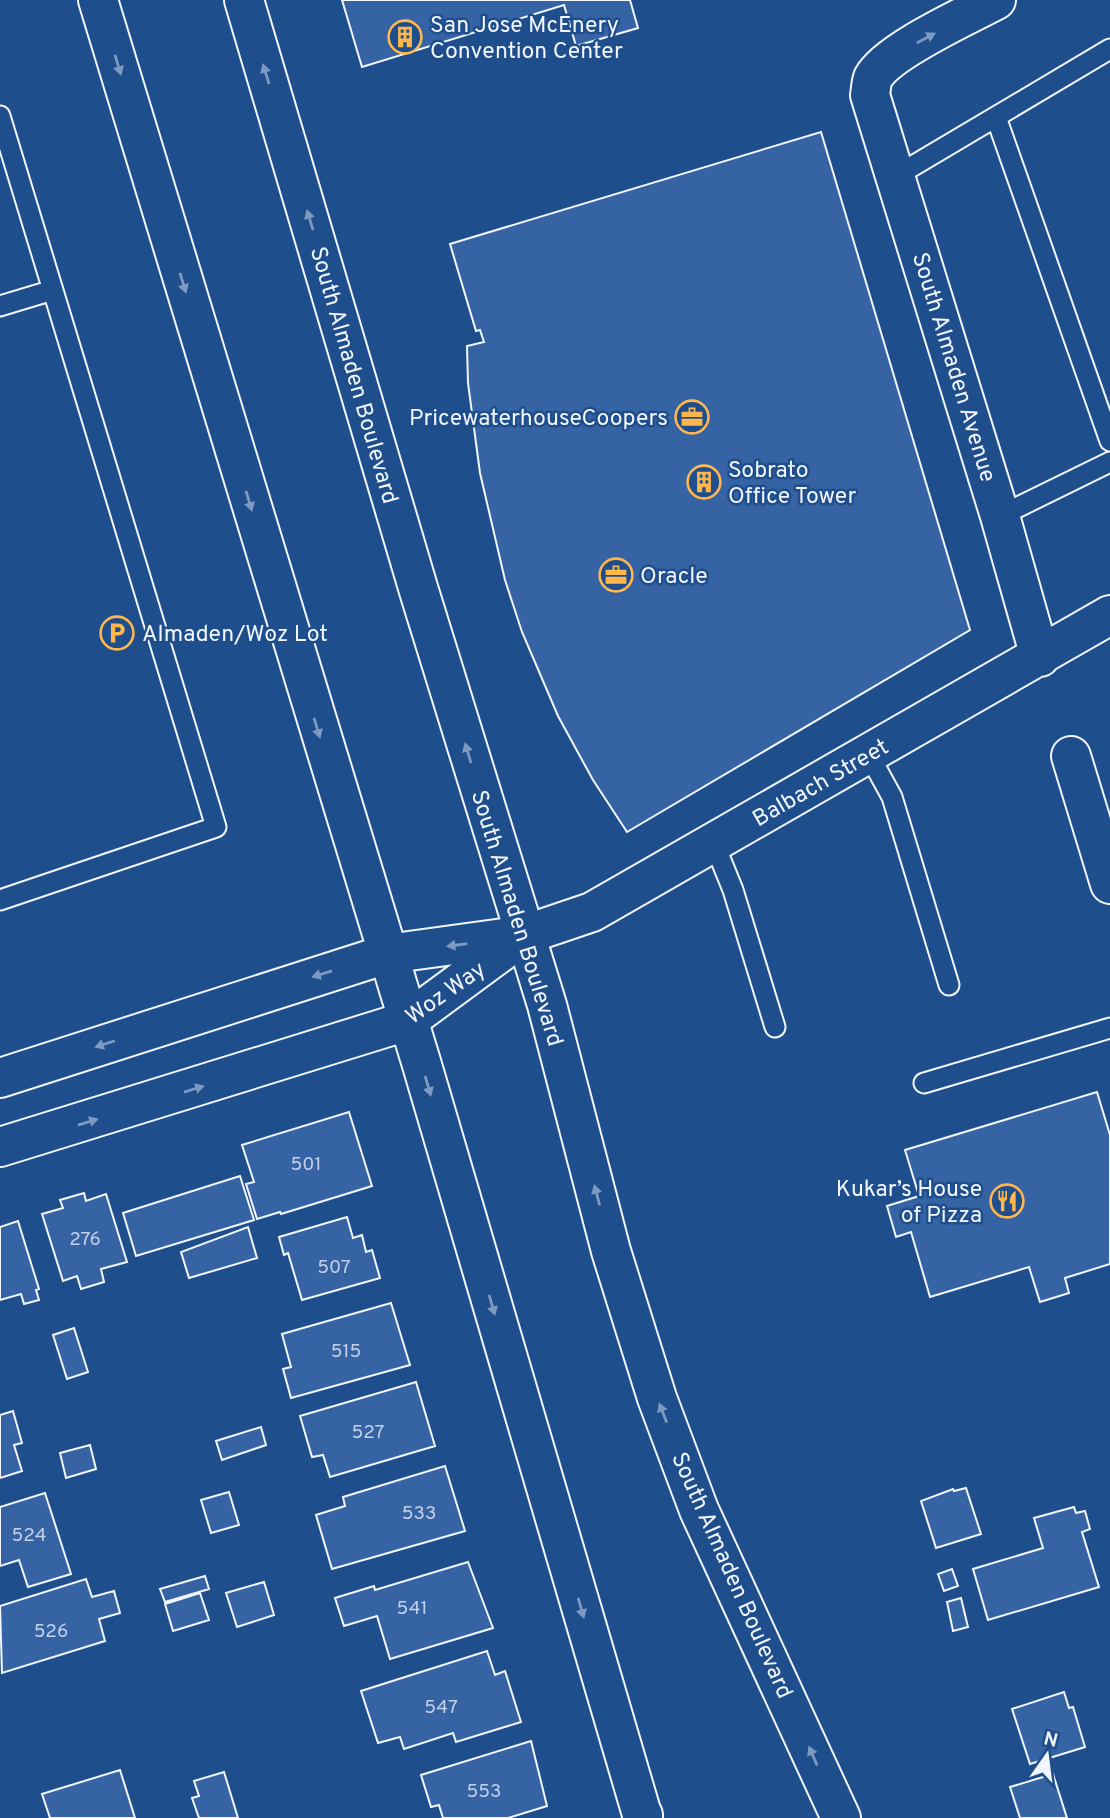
<svg xmlns="http://www.w3.org/2000/svg" width="1110" height="1818" viewBox="0 0 1110 1818" font-family="Overpass,sans-serif">
<rect width="100%" height="100%" fill="#1f4e8c"/>
<path fill="#3563a3" stroke="#f2f6ff" stroke-width="2" d="M342,0H630L638,28L576,46L564,5L362,67Z
M821,132L970,630L627,832L593,780L558,716L522,632L505,580L480,473L468,383L467,346L484,342L480,330L476,331L450,244Z
M1097,1092L1110,1135V1264L1065,1278L1069,1293L1040,1302L1029,1267L930,1297L911,1232L896,1237L887,1206L919,1196L905,1150Z
M349,1112L372,1186L281,1214L280,1212L257,1219L246,1184L254,1182L242,1145Z
M240,1176L254,1220L136,1256L123,1213Z
M84,1193L86,1201L106,1194L127,1262L101,1269L104,1282L81,1289L77,1276L63,1281L42,1214L63,1208L60,1200Z
M347,1217L353,1238L362,1235L366,1252L372,1250L380,1278L302,1300L288,1253L284,1255L279,1237Z
M18,1221L39,1289L36,1290L39,1300L24,1304L21,1294L0,1300V1227Z
M248,1227L257,1258L189,1278L181,1252Z
M391,1303L410,1365L291,1398L283,1369L291,1367L282,1334Z
M74,1328L88,1372L67,1379L53,1335Z
M416,1382L435,1446L330,1477L323,1455L312,1457L300,1416Z
M13,1411L22,1443L14,1445L22,1471L0,1478V1415Z
M261,1427L266,1445L222,1460L216,1441Z
M90,1445L96,1469L66,1478L60,1453Z
M445,1466L465,1531L332,1569L316,1515L345,1506L343,1497Z
M966,1488L981,1534L936,1548L921,1501L953,1489L954,1491Z
M229,1492L239,1525L211,1533L201,1500Z
M45,1493L71,1574L28,1587L19,1560L0,1566V1507Z
M1074,1507L1076,1513L1085,1511L1090,1529L1082,1532L1099,1587L988,1620L973,1569L1043,1548L1034,1518Z
M468,1562L493,1628L390,1659L377,1616L344,1626L335,1598L374,1586L375,1590Z
M952,1569L958,1586L944,1591L938,1574Z
M205,1576L209,1589L165,1602L160,1589Z
M86,1579L92,1597L114,1591L120,1613L99,1619L105,1641L2,1673L0,1606Z
M264,1582L274,1615L237,1627L226,1593Z
M200,1593L209,1620L173,1631L165,1604Z
M961,1598L968,1627L953,1631L947,1602Z
M487,1651L495,1675L505,1671L521,1722L456,1742L453,1733L404,1749L400,1737L378,1743L361,1691Z
M1064,1692L1069,1708L1073,1707L1085,1747L1030,1764L1012,1709Z
M531,1741L547,1806L508,1818H443L439,1805L431,1807L421,1775Z
M120,1770L135,1818H50L42,1794Z
M224,1772L238,1818H199L192,1798L199,1796L194,1781Z
M1053,1774L1067,1818H1020L1010,1787Z"/>
<g fill="none" stroke-linecap="round" stroke-linejoin="round">
<defs>
<path id="service" d="M0,116L216,827L0,900
M996,117L1110,441
M896,176L1110,49
M0,306L53,290
M1000,516L1110,462
M869,755L892,797L949,985
M714,843L733,890L775,1027
M924,1083L1110,1028"/>
<path id="minor" d="M996,0C968,15 887,51 873,78C871,83 871,90 870,95L1000,516L1040,657
M1071,756L1110,884
M524,935L592,912L1110,615"/>
<path id="tertiary" d="M0,1078L387,954L519,936
M0,1147L407,1021L524,935"/>
<path id="secondary" d="M98,0L422,1065L643,1818
M244,0L419,591L547,1005L611,1251L657,1398L699,1510L841,1818"/>
<path id="motorway" d="M642,1818L643,1815"/>
</defs>
<use href="#service" stroke="#f2f6ff" stroke-width="23"/>
<use href="#minor" stroke="#f2f6ff" stroke-width="42"/>
<use href="#tertiary" stroke="#f2f6ff" stroke-width="42"/>
<use href="#secondary" stroke="#f2f6ff" stroke-width="42"/>
<use href="#motorway" stroke="#f2f6ff" stroke-width="42"/>
<use href="#service" stroke="#1f4e8c" stroke-width="19"/>
<use href="#minor" stroke="#1f4e8c" stroke-width="38"/>
<use href="#tertiary" stroke="#1f4e8c" stroke-width="38"/>
<use href="#secondary" stroke="#1f4e8c" stroke-width="38"/>
<use href="#motorway" stroke="#1f4e8c" stroke-width="38"/>
</g>
<defs><path id="oneway-solid" d="M-6-.8H1V-3.2L6.5 0L1 3.2V.8H-6Z" transform="scale(1.75)"/></defs>
<g fill="#7e9ac0">
<use href="#oneway-solid" transform="translate(926 38) rotate(-28)"/>
<use href="#oneway-solid" transform="translate(118 65) rotate(73)"/>
<use href="#oneway-solid" transform="translate(266 74) rotate(-107)"/>
<use href="#oneway-solid" transform="translate(310 220) rotate(-107)"/>
<use href="#oneway-solid" transform="translate(183 283) rotate(73)"/>
<use href="#oneway-solid" transform="translate(249 501) rotate(73)"/>
<use href="#oneway-solid" transform="translate(317 728) rotate(73)"/>
<use href="#oneway-solid" transform="translate(468 753) rotate(-107)"/>
<use href="#oneway-solid" transform="translate(457 945) rotate(172)"/>
<use href="#oneway-solid" transform="translate(322 974) rotate(163)"/>
<use href="#oneway-solid" transform="translate(105 1044) rotate(162)"/>
<use href="#oneway-solid" transform="translate(428 1086) rotate(74)"/>
<use href="#oneway-solid" transform="translate(194 1089) rotate(-17)"/>
<use href="#oneway-solid" transform="translate(88 1122) rotate(-17)"/>
<use href="#oneway-solid" transform="translate(597 1195) rotate(-105)"/>
<use href="#oneway-solid" transform="translate(492 1305) rotate(74)"/>
<use href="#oneway-solid" transform="translate(663 1413) rotate(-111)"/>
<use href="#oneway-solid" transform="translate(581 1608) rotate(74)"/>
<use href="#oneway-solid" transform="translate(813 1756) rotate(-114)"/>
</g>
<defs>
<symbol id="building-ring" viewBox="-11 -11 22 22"><circle r="9.5" fill="#1f4e8c" stroke="#ffb74d" stroke-width="1.5"/><path d="M-4-6H4V6H1V3H-1V6H-4ZM-2.5-4.3h1.7v1.8h-1.7ZM.8-4.3h1.7v1.8H.8ZM-2.5-1h1.7V.8h-1.7ZM.8-1h1.7V.8H.8Z" fill="#ffb74d"/></symbol>
<symbol id="office-ring" viewBox="-11 -11 22 22"><circle r="9.5" fill="#1f4e8c" stroke="#ffb74d" stroke-width="1.5"/><path d="M-6-3h4V-5.5h4V-3h4V5H-6ZM-1-4.5V-3h2v-1.5ZM-6 0V1H6V0Z" fill="#ffb74d"/></symbol>
<symbol id="parking-ring" viewBox="-11 -11 22 22"><circle r="9.5" fill="#1f4e8c" stroke="#ffb74d" stroke-width="1.5"/><path d="M-3.5-5.5H1a3.5 3.5 0 0 1 0 7H-1V5.5H-3.5ZM-1-3.4V-.6H.8a1.4 1.4 0 0 0 0-2.8Z" fill="#ffb74d"/></symbol>
<symbol id="restaurant-ring" viewBox="-11 -11 22 22"><circle r="9.5" fill="#1f4e8c" stroke="#ffb74d" stroke-width="1.5"/><path d="M-5-6h1v4h1v-4h1v4h1v-4h1v5L-1.5 .5V6h-2V.5L-5-1ZM5-6V6H3V1.5H1.5Q1.5-4 5-6Z" fill="#ffb74d"/></symbol>
</defs>
<g fill-rule="evenodd">
<use href="#building-ring" x="386" y="18" width="38" height="38"/>
<use href="#office-ring" x="673" y="398" width="38" height="38"/>
<use href="#building-ring" x="685" y="463" width="38" height="38"/>
<use href="#office-ring" x="597" y="556" width="38" height="38"/>
<use href="#parking-ring" x="98" y="614" width="38" height="38"/>
<use href="#restaurant-ring" x="988" y="1182" width="38" height="38"/>
</g>
<g text-anchor="middle" stroke-width="5" stroke-linejoin="round" paint-order="stroke">
<g font-size="19" fill="#c3d1e8">
<text x="306" y="1170">501</text>
<text x="85" y="1245">276</text>
<text x="334" y="1273">507</text>
<text x="346" y="1357">515</text>
<text x="368" y="1438">527</text>
<text x="419" y="1519">533</text>
<text x="29" y="1541">524</text>
<text x="412" y="1614">541</text>
<text x="51" y="1637">526</text>
<text x="441" y="1713">547</text>
<text x="484" y="1797">553</text>
</g>
<g font-size="23" fill="#f2f6ff" stroke="#1f4e8c" text-anchor="start">
<text x="430" y="32">San Jose McEnery<tspan x="430" dy="26">Convention Center</tspan></text>
<text x="668" y="425" text-anchor="end">PricewaterhouseCoopers</text>
<text x="728" y="477">Sobrato<tspan x="728" dy="26">Office Tower</tspan></text>
<text x="640" y="583">Oracle</text>
<text x="142" y="641">Almaden/Woz Lot</text>
<text x="982" y="1196" text-anchor="end">Kukar’s House<tspan x="982" dy="26">of Pizza</tspan></text>
</g>
<g font-size="23" fill="#f2f6ff" stroke="#1f4e8c">
<text transform="translate(955 367) rotate(73)" y="8">South Almaden Avenue</text>
<text transform="translate(355 375) rotate(74)" y="8">South Almaden Boulevard</text>
<text transform="translate(820 782) rotate(-30)" y="8">Balbach Street</text>
<text transform="translate(518 918) rotate(73)" y="8">South Almaden Boulevard</text>
<text transform="translate(445 992) rotate(-35)" y="8">Woz Way</text>
<text transform="translate(733 1575) rotate(66)" y="8">South Almaden Boulevard</text>
</g>
</g>
<g transform="translate(1047 1755) rotate(14)" stroke="#1f4e8c" stroke-width="5" paint-order="stroke">
<path d="M0-5L12 26L0 18L-12 26Z" fill="#f2f6ff"/>
<text y="-10" font-size="19" font-weight="bold" text-anchor="middle" fill="#f2f6ff">N</text>
</g>
</svg>
